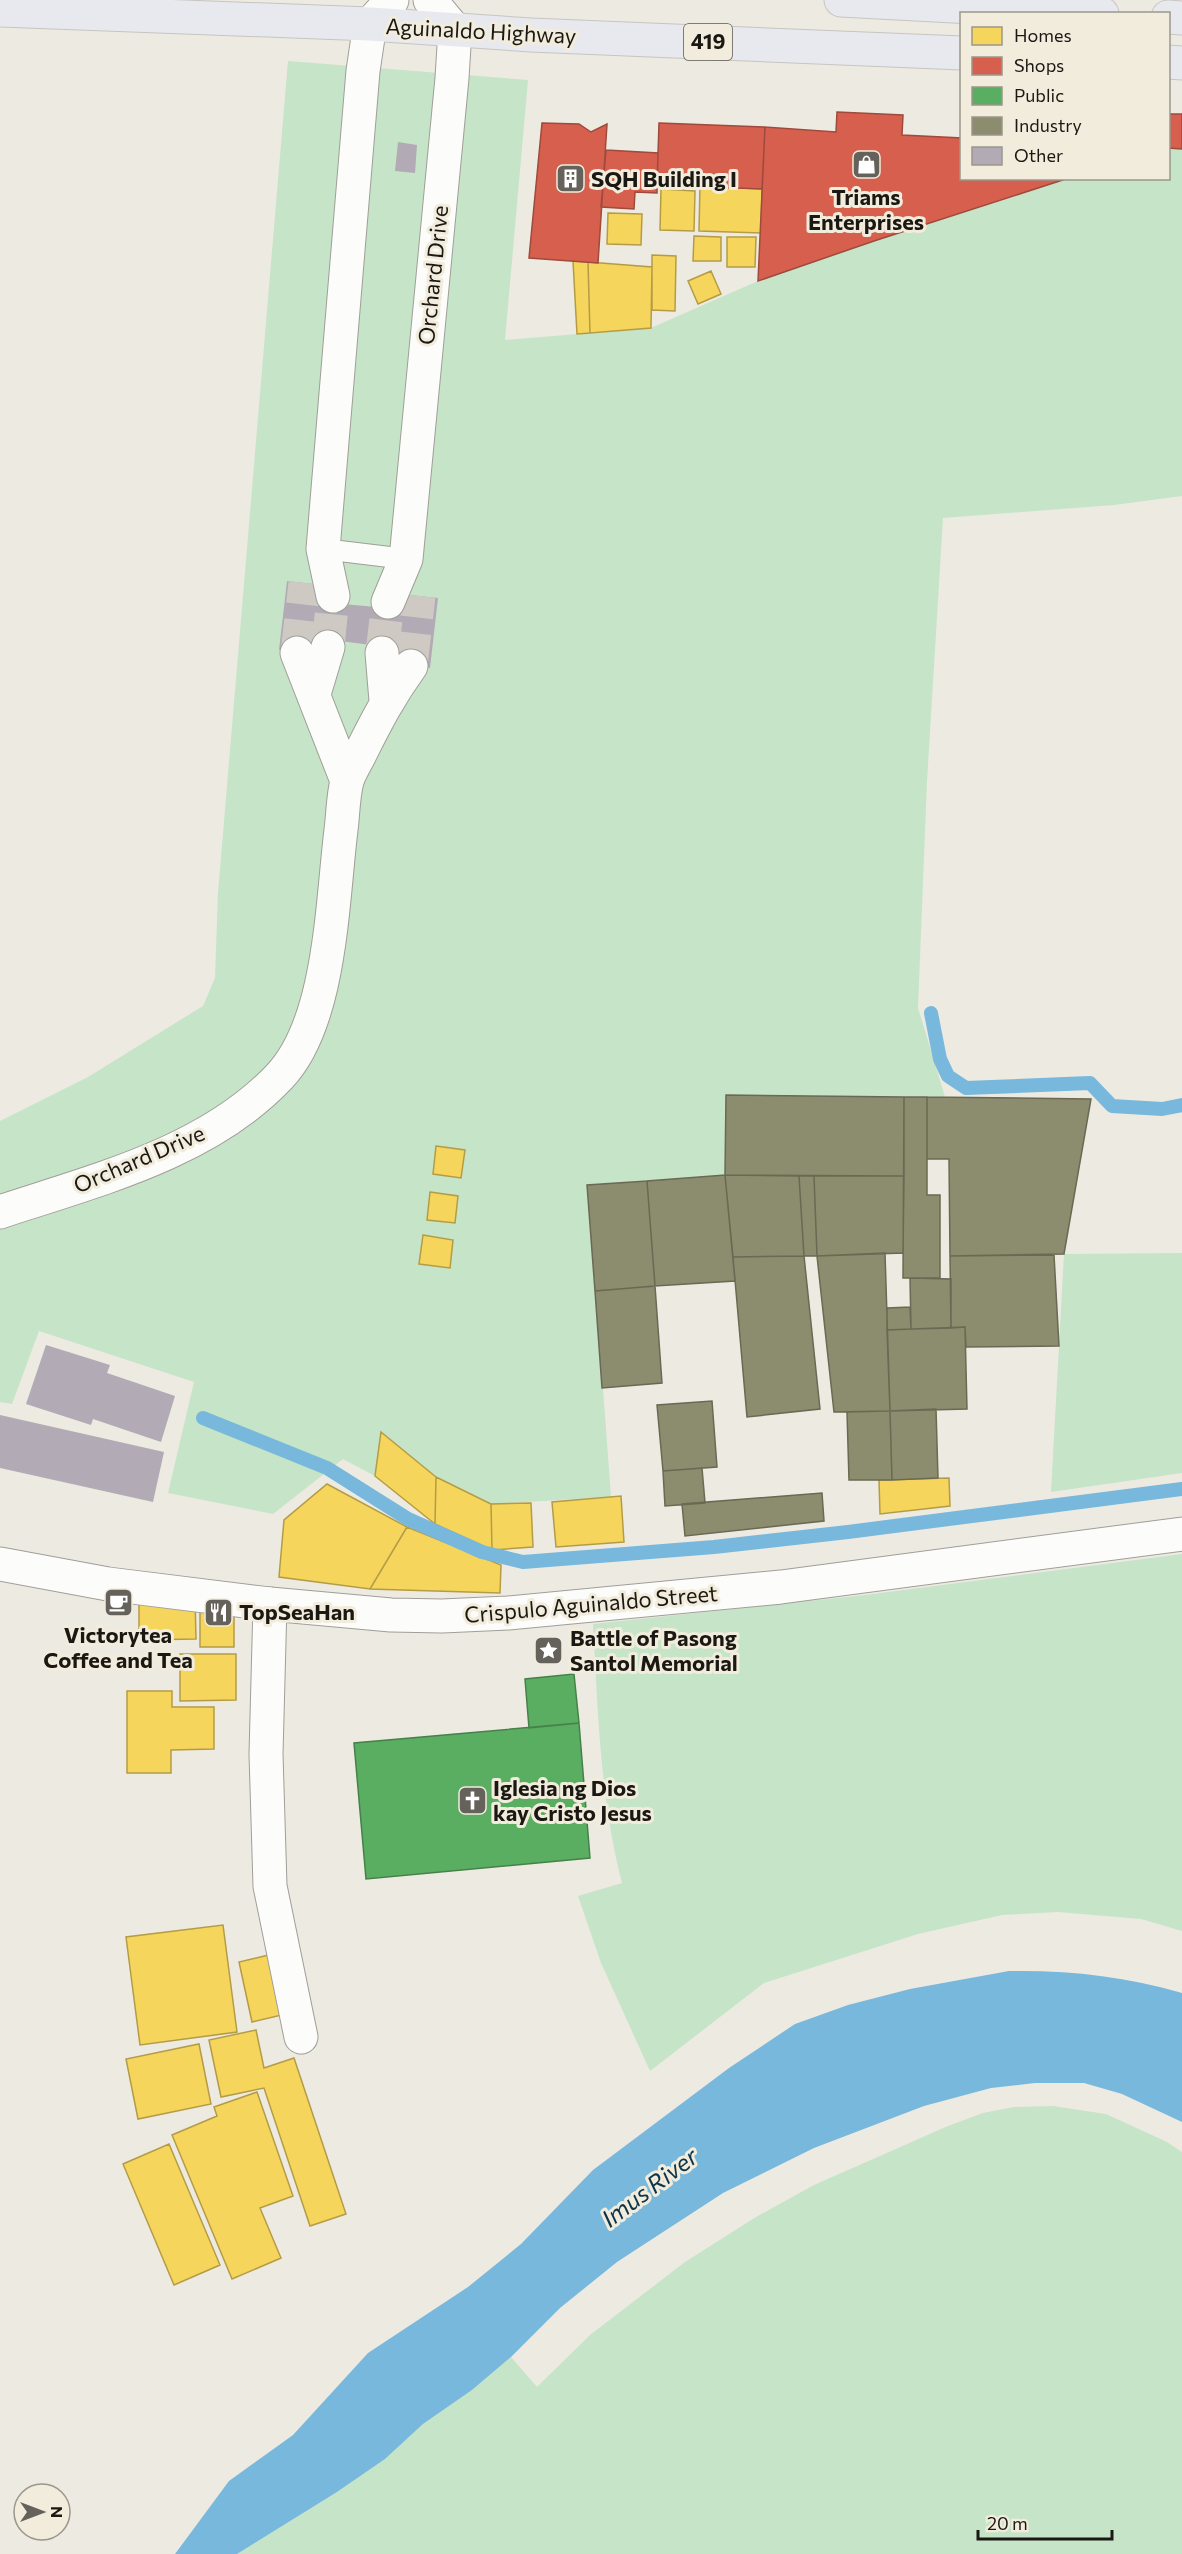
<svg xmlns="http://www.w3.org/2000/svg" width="1182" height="2554" viewBox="0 0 1182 2554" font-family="Commissioner,sans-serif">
<rect width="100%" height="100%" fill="#edeae2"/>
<path fill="#c6e4c8" d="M288,61L528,80L505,340L651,328L758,281L874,241L1069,179L1168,178L1169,148L1182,149V496L1114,505L943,518L927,781L918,1008L945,1097L726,1095L725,1175L588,1185L611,1497L491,1504L436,1477L381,1433L375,1476L343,1459L273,1514L168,1493L194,1382L39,1331L12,1404L0,1402V1121L88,1077L203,1006L215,978L218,893Z
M1182,1253V1473L1051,1492L1064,1254Z
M1182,1554V1931L1141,1919L1058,1912L1002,1915L918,1934L764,1983L650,2071L601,1963L578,1896L622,1883C600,1798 598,1711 593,1624L865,1595Z
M1053,2106L1106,2114L1167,2142L1182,2152V2554H237L337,2492L385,2459L423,2424L472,2390L511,2357L537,2387L590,2335L685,2262L756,2217L814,2185L948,2126L983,2113L1014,2107Z"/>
<path fill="#78b8dc" d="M1009,1971C1069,1970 1124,1976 1182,1993V2122L1122,2094L1084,2083H1035L991,2088L924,2106L814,2148L723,2193L617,2262L560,2308L511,2357L472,2390L423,2424L385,2459L337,2492L237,2554H175L229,2481L293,2435L368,2353L468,2287L521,2244L593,2170L729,2068L795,2024L848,2005L910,1989Z"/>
<path fill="#f6d55c" stroke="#b49c46" stroke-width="1.5" d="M700,186L762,189L761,233L699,231Z
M661,189L695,191L694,231L660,230Z
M608,213L642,214L641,245L607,244Z
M694,236L721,237V261H693Z
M727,237H756L755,267H727Z
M652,255L676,256L675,311L652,310Z
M573,261L588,262L590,333L577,334Z
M588,262L652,267L651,328L590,333Z
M711,271L721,294L698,304L688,281Z
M436,1146L465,1150L461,1178L433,1174Z
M430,1192L458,1196L455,1223L427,1220Z
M423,1235L453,1240L450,1268L419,1264Z
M381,1432L436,1477L435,1524L375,1476Z
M436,1477L491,1504L492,1550L435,1524Z
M949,1478L950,1506L880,1514L879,1480Z
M327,1484L407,1527L370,1589L279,1577L284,1520Z
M621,1496L624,1542L556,1547L552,1502Z
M531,1503L533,1547L492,1550L491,1504Z
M407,1527L501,1565L500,1593L370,1589Z
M195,1596L196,1639L139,1640V1597Z
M200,1605H234V1647H200Z
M180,1654H236V1700L180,1701Z
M127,1691H172V1707H214V1749L171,1750V1773H127Z
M223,1925L237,2032L140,2045L126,1937Z
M273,1954L286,2014L252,2022L239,1962Z
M256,2030L264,2068L294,2058L346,2214L310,2226L264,2088L221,2097L209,2040Z
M199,2044L211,2104L138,2119L126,2059Z
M257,2092L293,2196L260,2208L281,2258L232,2279L172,2135L217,2116L214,2107Z
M169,2144L220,2265L174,2285L123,2164Z"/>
<path fill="#d6604d" stroke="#9e4a3c" stroke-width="1.5" d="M837,112L903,115L902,135L962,138V178H1069L874,241L758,281L765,127L836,132Z
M1168,114H1182V149L1168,148Z
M542,123L579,124L591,132L607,124L598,263L529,258Z
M659,123L765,127L762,189L657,185Z
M606,150L658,153L657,193L635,192L634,209L601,207Z"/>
<path fill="#5aae61" stroke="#47814a" stroke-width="1.5" d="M574,1674L579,1723L529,1728L525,1679Z
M579,1723L590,1858L366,1879L354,1743Z"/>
<path fill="#8c8c6e" stroke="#6a6953" stroke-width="1.5" d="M726,1095L904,1097V1176L725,1175Z
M904,1097H927V1195H940V1278H903Z
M927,1097L1091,1099L1064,1254L950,1256L949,1159H927Z
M725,1175L735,1281L655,1286L647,1181Z
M725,1175L799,1176L804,1256L733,1257Z
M799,1176H814L817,1256H804Z
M814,1176H904L903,1253L817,1256Z
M647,1181L655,1286L595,1291L587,1185Z
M885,1253L890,1411L834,1412L817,1256Z
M1054,1255L1059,1346L966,1347L965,1327L951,1328L950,1256Z
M804,1256L820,1409L747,1417L733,1257Z
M910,1278L951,1279V1328L911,1329Z
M655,1286L662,1383L602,1388L595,1291Z
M910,1307L911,1329L887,1330V1308Z
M965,1327L967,1409L890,1411L887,1330Z
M712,1401L717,1467L663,1471L657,1405Z
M936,1409L938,1478L892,1480L890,1411Z
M890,1411L892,1480H849L847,1412Z
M702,1468L705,1503L665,1506L663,1471Z
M822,1493L824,1521L685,1536L682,1504Z"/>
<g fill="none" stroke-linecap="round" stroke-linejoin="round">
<path stroke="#78b8dc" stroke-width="14" d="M931,1013L940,1059L948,1076L966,1088L1090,1083L1112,1106L1162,1109L1182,1105
M203,1418L327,1468L408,1519L482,1552L523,1562L714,1547L848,1532L1182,1489"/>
</g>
<path fill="#b2aab5" d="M398,142L417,145L415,173L395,171Z
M287,581L323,585L343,604L376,607L400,594L438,598L430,668L411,666L371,645L340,641L315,655L279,650Z
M46,1345L110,1365L107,1373L175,1396L161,1442L93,1419L91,1425L26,1404Z
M0,1415L164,1452L153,1502L0,1468Z"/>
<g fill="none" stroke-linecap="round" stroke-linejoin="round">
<path stroke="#cecac3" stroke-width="33" stroke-dasharray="33 16" stroke-linecap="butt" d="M328,647L333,596
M297,653L305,583
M382,653L388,602
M411,666L419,596"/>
<defs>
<path id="service" d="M323,549L406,559"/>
<path id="minor" d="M270,1604L266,1754L270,1886L301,2037"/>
<path id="tertiary" d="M333,596L323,549L363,71L370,24L392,0
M388,602L406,559L452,78L455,30L430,0
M297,653L347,781
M382,653L386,701
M314,694L328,647
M0,1212C96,1180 207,1153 279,1077C331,1023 332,902 341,830C343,815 343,796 347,781C350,771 357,761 361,752C377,720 390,695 411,666
M0,1564L108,1584L270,1604L391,1615L442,1616L508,1613L781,1587L1182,1534"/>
<path id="trunk" d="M841,0L1102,14
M0,10L370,24L531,35L962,53
M1168,17L1182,18
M1168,62L1182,63"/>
</defs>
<use href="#service" stroke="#a09e98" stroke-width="22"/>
<use href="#minor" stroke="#a09e98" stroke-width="35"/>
<use href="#tertiary" stroke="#a09e98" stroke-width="35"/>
<use href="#trunk" stroke="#c7c5c1" stroke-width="35"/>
<use href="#service" stroke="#fcfcfb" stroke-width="20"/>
<use href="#minor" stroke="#fcfcfb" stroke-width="33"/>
<use href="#tertiary" stroke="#fcfcfb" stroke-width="33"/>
<use href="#trunk" stroke="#e7e9ef" stroke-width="33"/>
</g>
<defs>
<symbol id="shop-square" viewBox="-11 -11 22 22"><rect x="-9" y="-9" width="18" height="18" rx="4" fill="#64625b" stroke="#f2ecdd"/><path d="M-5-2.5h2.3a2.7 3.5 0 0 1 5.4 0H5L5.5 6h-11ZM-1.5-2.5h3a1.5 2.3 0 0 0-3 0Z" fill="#fff"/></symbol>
<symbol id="building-square" viewBox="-11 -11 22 22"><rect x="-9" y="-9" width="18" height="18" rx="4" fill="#64625b" stroke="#f2ecdd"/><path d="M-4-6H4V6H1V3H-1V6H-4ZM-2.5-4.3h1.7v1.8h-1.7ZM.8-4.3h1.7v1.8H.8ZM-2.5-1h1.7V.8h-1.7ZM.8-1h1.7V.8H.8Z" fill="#fff"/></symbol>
<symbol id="cafe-square" viewBox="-11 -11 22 22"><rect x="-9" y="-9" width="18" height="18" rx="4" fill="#64625b" stroke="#f2ecdd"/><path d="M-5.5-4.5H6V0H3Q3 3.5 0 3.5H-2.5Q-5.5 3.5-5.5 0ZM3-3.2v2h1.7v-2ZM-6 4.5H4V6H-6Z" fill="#fff"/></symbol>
<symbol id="restaurant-square" viewBox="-11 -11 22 22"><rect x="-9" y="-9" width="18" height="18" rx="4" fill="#64625b" stroke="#f2ecdd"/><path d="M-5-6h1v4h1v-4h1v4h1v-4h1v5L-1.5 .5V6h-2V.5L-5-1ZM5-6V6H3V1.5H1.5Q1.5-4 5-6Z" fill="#fff"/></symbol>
<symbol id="sight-square" viewBox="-11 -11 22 22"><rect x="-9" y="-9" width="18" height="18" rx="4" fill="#64625b" stroke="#f2ecdd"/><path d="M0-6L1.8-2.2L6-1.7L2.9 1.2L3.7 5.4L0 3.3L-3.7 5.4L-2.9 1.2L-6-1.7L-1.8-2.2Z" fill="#fff"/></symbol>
<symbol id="church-square" viewBox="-11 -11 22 22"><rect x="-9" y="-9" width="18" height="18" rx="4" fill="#64625b" stroke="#f2ecdd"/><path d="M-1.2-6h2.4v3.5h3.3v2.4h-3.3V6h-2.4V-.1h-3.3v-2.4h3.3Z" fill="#fff"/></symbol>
</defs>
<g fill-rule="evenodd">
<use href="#shop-square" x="850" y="148" width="33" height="33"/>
<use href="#building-square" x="554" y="162" width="33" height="33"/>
<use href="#cafe-square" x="102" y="1586" width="33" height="33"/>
<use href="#restaurant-square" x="202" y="1596" width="33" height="33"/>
<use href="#sight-square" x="532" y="1634" width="33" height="33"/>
<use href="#church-square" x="456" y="1784" width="33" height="33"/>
</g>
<g text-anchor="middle" stroke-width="6" stroke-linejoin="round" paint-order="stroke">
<rect fill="#f2ecdd" stroke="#5c5850" stroke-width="1.5" x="684" y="24" width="48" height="36" rx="4.5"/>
<g font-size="21" font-weight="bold" fill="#1b1813">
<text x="708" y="49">419</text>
</g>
<g font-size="22" fill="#1b1813" stroke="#f2ecdd">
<text transform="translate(481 31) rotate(3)" y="8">Aguinaldo Highway</text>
<text transform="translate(433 275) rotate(-84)" y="8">Orchard Drive</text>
<text transform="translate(139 1159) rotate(-23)" y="8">Orchard Drive</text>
<text transform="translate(591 1604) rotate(-5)" y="8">Crispulo Aguinaldo Street</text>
</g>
<g font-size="22" font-weight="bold" fill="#1b1813" stroke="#f2ecdd" text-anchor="start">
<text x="591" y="187">SQH Building I</text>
<text x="866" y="205" text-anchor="middle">Triams<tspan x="866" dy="25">Enterprises</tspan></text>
<text x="239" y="1620">TopSeaHan</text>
<text x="118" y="1643" text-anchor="middle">Victorytea<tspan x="118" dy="25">Coffee and Tea</tspan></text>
<text x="570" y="1646">Battle of Pasong<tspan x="570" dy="25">Santol Memorial</tspan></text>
<text x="493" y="1796">Iglesia ng Dios<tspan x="493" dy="25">kay Cristo Jesus</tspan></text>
</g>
<g font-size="24" font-style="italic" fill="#0c354b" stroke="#f2ecdd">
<text transform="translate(650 2188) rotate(-37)" y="8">Imus River</text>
</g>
</g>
<rect x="960" y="12" width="210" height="168" fill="#f2ecdd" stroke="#9c978c" stroke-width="1.5"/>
<rect x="972" y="27" width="30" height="18" fill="#f6d55c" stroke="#9c978c" stroke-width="1.5"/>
<text x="1014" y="42" font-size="18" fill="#1b1813">Homes</text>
<rect x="972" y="57" width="30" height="18" fill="#d6604d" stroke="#9c978c" stroke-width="1.5"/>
<text x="1014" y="72" font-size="18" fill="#1b1813">Shops</text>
<rect x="972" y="87" width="30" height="18" fill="#5aae61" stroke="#9c978c" stroke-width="1.5"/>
<text x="1014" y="102" font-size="18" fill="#1b1813">Public</text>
<rect x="972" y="117" width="30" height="18" fill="#8c8c6e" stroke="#9c978c" stroke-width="1.5"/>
<text x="1014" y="132" font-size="18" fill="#1b1813">Industry</text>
<rect x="972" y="147" width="30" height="18" fill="#b2aab5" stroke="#9c978c" stroke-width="1.5"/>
<text x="1014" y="162" font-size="18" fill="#1b1813">Other</text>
<g transform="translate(42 2512) rotate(90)"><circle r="28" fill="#f2ecdd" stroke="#9c978c" stroke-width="1.5"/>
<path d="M0-4.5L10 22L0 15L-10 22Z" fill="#64625b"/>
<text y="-9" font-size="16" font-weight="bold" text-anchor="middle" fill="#1b1813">N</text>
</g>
<path d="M978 2530v9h134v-9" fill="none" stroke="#1b1813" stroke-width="3"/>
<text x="987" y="2530" font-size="18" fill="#1b1813" stroke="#f2ecdd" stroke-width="4.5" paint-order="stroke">20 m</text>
</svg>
